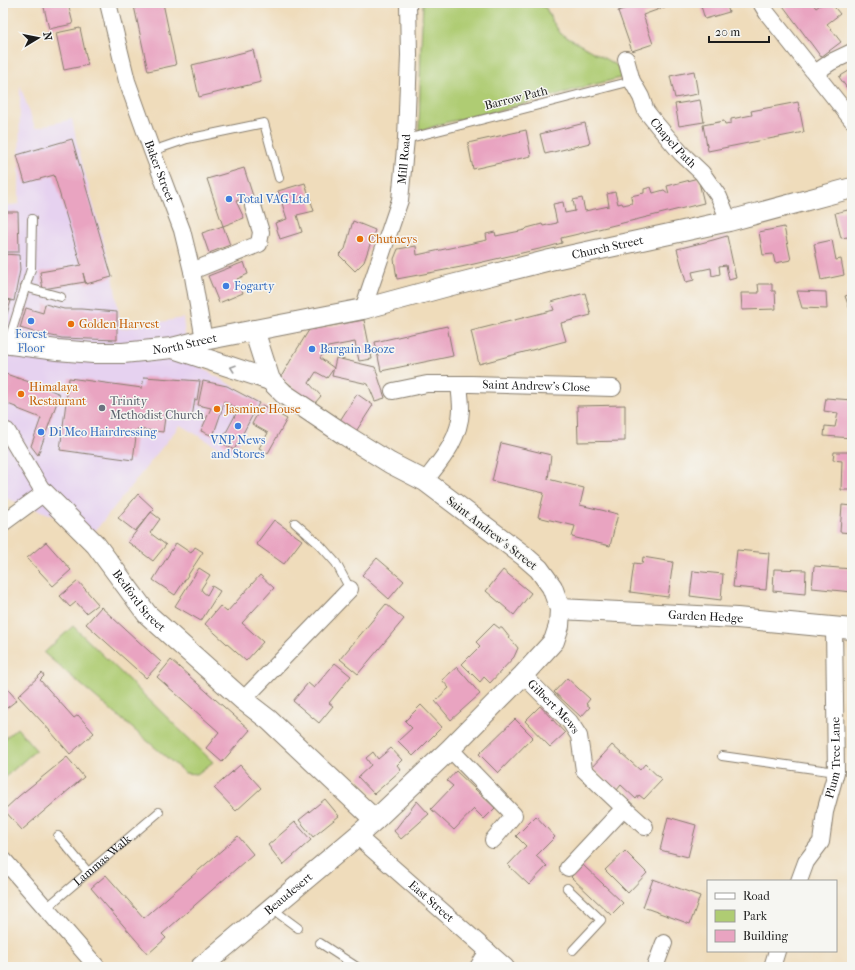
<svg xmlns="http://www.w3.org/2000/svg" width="855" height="970" viewBox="0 0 855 970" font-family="'IM FELL French Canon',serif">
<rect width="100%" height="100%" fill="#f6f6f2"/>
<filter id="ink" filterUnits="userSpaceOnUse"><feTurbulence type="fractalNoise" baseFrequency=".025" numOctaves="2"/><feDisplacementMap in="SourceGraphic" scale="8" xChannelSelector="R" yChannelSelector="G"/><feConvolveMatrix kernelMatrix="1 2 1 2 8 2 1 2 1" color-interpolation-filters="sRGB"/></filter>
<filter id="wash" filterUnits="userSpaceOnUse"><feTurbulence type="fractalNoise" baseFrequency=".012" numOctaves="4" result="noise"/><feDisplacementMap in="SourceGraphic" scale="16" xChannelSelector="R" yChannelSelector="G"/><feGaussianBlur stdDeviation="0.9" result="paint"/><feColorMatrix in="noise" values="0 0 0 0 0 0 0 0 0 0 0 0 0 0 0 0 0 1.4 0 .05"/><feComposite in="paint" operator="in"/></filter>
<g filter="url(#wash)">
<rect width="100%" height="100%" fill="#efdcbb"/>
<path fill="#e6d2f0" d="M20,85L35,128L72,119L77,144L113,276L121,329L183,318L188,360L262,403L232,455L180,425L95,531L3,497V206L19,204Z"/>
<path fill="#afcc73" stroke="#667448" d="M423,3H536L546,8L551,19L561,34L618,66L621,78L588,86L495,112L475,116L444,123L419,132L421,46Z
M73,626L213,762L197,774L185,773L44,653Z
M17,728L36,750L3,779V740Z"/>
<g id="blocks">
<path fill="#e9a4c1" d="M43,3H68L73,24L49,29Z
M149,3H163L176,65L148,71L134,6Z
M638,3H664L665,7L643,15L653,44L632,51L618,11L638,4Z
M700,3H726L729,12L705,19Z
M781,3H812L816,8L823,3H831L840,14L827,24L841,42L821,57Z
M80,28L88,65L64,70L56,33Z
M253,50L261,82L199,97L192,65Z
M852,69V95L839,77Z
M694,71L698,94L675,98L670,76Z
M700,100L704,122L679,126L675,104Z
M798,102L804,132L708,151L703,125L724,121L725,124L731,123V119L752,115L751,111Z
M585,123L590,143L545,154L540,134Z
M526,130L531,156L473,169L468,143Z
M72,139L112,277L86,284L83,273L85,282L43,289L40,272L81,265L54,175L25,183L17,155Z
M244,168L253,196L236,201L244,218L223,226L207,179Z
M698,178L704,203L574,235L561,238L562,243L548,247L461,267L397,279L394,259L398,249L416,246L417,255L487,240L486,234L495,232L496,236L525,230L527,228L542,224L543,226L557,223L553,204L563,202L565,213L575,211L573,200L582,198L585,211L609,206L607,194L615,192L618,204L622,203L623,205L632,203L631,196L644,193V189L651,187L653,193L664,190L669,194L667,186Z
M305,183L314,211L297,215L302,232L280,239L275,223L287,219L278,191Z
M852,209V250H851L848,237L841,238L835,213Z
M3,212H18L19,252H3Z
M353,221L375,230L364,262L355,271L339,255L345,249Z
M223,226L230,245L209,253L202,233Z
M784,227L791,260L775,263L773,254L763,255L759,232Z
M727,236L736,278L729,280L726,265L719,266L720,274L712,276L711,268L692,272L694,280L686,282L677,249L713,240Z
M832,240L836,260L841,259L844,275L821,280L814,244Z
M3,254L19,255L20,270L14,301L3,298V277L4,269H3Z
M244,262L248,274L237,279L243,293L219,303L208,276Z
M758,284H772V291H775L776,309L742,310L741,293H759Z
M797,291L826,292L827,309L802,308Z
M585,293L591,315L561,323L566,341L479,364L471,331L554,310L551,302Z
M852,294V315L845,296Z
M3,299L11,301L4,323L3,322Z
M45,304L64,309H81L117,312V340L62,338L37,333L20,328L26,308L43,313Z
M364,320L372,359L359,361L355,342L328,347L320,358L334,368L327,378L316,372L309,383L321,396L315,403L302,395L281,377L296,351L309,330Z
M447,326L453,356L381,371L375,342Z
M336,358L375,367L385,398L375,401L368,384L332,376Z
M3,373L41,386L60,394L38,455L31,446L41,418L18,409V408L3,402Z
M144,377L200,381L197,400L195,399L192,417L166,410L163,432L137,429L133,460L60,450L69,378L142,388Z
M203,381L227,386L259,403L234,450L221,442L238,410L234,407L224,401L222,410L213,436L201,431L211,408L198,405Z
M357,394L373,405L355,433L339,422Z
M826,398L852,400V438L824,436L825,426L835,427L838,413L824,411Z
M262,405L287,419L268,453L259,448L268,433L252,424Z
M625,405V441L578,442L577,406Z
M501,443L551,455L548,479L584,488L580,505L618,514L610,546L572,537L575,526L538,517L544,493L492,481Z
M834,452H852V490H841L842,461L833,460Z
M138,494L154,509L135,531L118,518Z
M842,505L852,506V533L840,532Z
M151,512L160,519L150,533L166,545L153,561L128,542Z
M274,520L302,540L284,564L256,544Z
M46,542L71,570L53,586L27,558Z
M176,543L191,553L195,547L203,552L175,595L153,580Z
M737,550L769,553L766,590L733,587Z
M643,557L673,562L668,597L630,592L634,563L642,564Z
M377,558L404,581L389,599L362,575Z
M814,566L852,569V592L812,588Z
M199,568L210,575L201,589L203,592L207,595L212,586L220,591L201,621L175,606Z
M774,569L806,570L805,594L773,591Z
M503,570L531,593L514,615L486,591Z
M693,571L723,574L721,600L690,596Z
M260,575L274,588L242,623L263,642L246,661L205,624L220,606L227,612Z
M78,581L98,604L86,613L76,602L70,607L60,596Z
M386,604L404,619L358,674L340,659Z
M101,607L161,662L146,678L86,624Z
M494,624L499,628H502L518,648L514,657L490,683L484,677L480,682L462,664L480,646L476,642Z
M171,660L250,730L222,762L206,748L219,732L157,677Z
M335,663L351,676L329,703L333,706L319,723L293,701L308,683L314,688Z
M457,667L480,694L451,720L435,701L449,688L442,680Z
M42,673L44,676L40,680L74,718L78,715L94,733L70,754L44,724L18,696Z
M567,678L590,699L586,704L590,707L581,717L554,692Z
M3,684L17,700L3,711Z
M421,705L442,727L413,756L398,741L412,728L405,721Z
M540,706L565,733L550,747L525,721Z
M515,719L533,737L498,773L479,754Z
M612,745L640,770L645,764L662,780L644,799L639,795L636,799L621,785L617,790L592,767Z
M391,748L402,760L397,765L401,770L374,794L358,777L371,765L366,758L373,752L378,759Z
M67,757L84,777L22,830L4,810L19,796Z
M240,765L261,788L236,811L214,788Z
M456,771L495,808L484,819L474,809L454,830L431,809L453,786L447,781Z
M325,799L339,816L313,837L299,820Z
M417,801L429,814L401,839L394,831Z
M536,816L555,837L536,856L547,866L529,885L508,865L526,846L516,836Z
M668,817L696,825L688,857L660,850Z
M295,822L311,840L283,865L268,845Z
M238,836L253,854L162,934L166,938L148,954L91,888L106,875L144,918Z
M625,851L647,873L628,893L605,870Z
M583,865L623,903L611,915L571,877Z
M653,879L700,896L690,924L643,907Z"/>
</g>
</g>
<g filter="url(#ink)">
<use href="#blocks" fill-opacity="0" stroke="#867c6c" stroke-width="1"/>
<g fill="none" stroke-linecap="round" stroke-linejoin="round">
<defs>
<g id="service">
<path d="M406,139L632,81"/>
<path d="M152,151L187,139L264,123L279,178"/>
<path d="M25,287L61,297"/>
<path d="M8,343L31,269L32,219"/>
<path d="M295,523L320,545L336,563L350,589"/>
<path d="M722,756L836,772"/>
<path d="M58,836L88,872"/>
<path d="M567,888L601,920L573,950"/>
<path d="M271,908L298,928"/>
<path id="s1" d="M45,909L159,812"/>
<path d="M320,943L357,967"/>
</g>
<g id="minor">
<path id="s2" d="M108,3L127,81L152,151L182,230L192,271L204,340"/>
<path d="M761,3L767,13L852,120"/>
<path id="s3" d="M626,59L632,81L641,97L646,111L658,126L681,153L702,173L719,197L729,221"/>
<path d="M815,73L831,62L852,52"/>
<path d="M192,271L259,244L261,232L253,206"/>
<path id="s4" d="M363,309L400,200L406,139L409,55L408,3"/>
<path id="s5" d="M393,391L427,384H471L613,388"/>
<path d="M425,481C442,459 460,439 461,410C461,401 460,393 459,385"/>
<path d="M3,523L44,493L7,431"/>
<path id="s6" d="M523,675L570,722L579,736L584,770L624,808L568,868"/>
<path d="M243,700L350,589"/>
<path d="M450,749L514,815L493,840"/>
<path d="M624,808L645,827"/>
<path id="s7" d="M357,836L506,967"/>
<path d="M3,859L97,967"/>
<path id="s8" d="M799,881L806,862L821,842L825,812L836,772L834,628"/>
<path d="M478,967L488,951"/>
<path d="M655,967L664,943"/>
<path d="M772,967L777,951"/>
</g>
<g id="tertiary">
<path id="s9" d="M3,343L57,350L93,353H123L172,348L204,340L363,309L448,286L550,260L729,221L852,188"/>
<path d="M173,348L270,380"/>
<path id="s10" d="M44,493L96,545L147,614L243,700L269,720L375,820"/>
<path id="s11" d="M560,609L737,618L852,629"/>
<path id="s12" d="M201,967L357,836L375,820L450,749L523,675L554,641L559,626L560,609L552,587L539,569L523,555L425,481L390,463L345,435L284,394L270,380L254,330"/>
</g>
</defs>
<use href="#service" stroke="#867c6c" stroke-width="10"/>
<use href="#minor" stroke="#867c6c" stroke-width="18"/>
<use href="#tertiary" stroke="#867c6c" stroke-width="22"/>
<use href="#service" stroke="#fff" stroke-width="8"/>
<use href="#minor" stroke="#fff" stroke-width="16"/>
<use href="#tertiary" stroke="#fff" stroke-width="20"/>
</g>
<defs><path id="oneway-chevron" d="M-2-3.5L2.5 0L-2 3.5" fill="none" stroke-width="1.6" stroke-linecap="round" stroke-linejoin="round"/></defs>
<use stroke="#999" href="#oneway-chevron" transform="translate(233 368) rotate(-161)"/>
</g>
<g fill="#3f7fe0" stroke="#f6f6f2" stroke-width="1.5">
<circle cx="229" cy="199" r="4"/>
<circle cx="226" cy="286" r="4"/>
<circle cx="31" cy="321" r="4"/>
<circle cx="312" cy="349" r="4"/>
<circle cx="238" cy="426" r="4"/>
<circle cx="41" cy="432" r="4"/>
</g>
<g fill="#e8710a" stroke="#f6f6f2" stroke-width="1.5">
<circle cx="360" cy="239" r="4"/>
<circle cx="71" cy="324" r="4"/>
<circle cx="21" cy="394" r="4"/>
<circle cx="217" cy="409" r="4"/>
</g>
<circle fill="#6b7280" stroke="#f6f6f2" stroke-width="1.5" cx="102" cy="408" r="4"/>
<g text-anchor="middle" stroke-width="3" stroke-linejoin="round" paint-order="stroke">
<g font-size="12" fill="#1c1c1c" stroke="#f6f6f2">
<text transform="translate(516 98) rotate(-14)" y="4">Barrow Path</text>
<text dy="4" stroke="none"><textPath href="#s3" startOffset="98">Chapel Path</textPath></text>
<text dy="4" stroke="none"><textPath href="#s4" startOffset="156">Mill Road</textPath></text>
<text dy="4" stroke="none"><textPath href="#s2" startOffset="176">Baker Street</textPath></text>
<text dy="4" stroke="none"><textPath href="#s9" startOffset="617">Church Street</textPath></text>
<text dy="4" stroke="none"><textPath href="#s9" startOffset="183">North Street</textPath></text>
<text dy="4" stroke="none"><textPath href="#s5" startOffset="144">Saint Andrew's Close</textPath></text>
<text transform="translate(492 533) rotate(38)" y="4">Saint Andrew's Street</text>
<text dy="4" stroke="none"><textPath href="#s10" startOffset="144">Bedford Street</textPath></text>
<text dy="4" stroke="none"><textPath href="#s11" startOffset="146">Garden Hedge</textPath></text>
<text dy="4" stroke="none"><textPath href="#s6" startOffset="44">Gilbert Mews</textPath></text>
<text dy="4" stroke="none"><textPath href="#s8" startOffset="131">Plum Tree Lane</textPath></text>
<text dy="4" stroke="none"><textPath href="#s1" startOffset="75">Lammas Walk</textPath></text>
<text dy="4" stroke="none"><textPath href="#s12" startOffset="114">Beaudesert</textPath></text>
<text dy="4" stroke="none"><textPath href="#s7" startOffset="99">East Street</textPath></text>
</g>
<g font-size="12" fill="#366cbe" stroke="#f6f6f2" text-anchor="start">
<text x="237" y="203">Total VAG Ltd</text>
<text x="234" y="290">Fogarty</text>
<text x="31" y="338" text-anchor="middle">Forest<tspan x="31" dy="14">Floor</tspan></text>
<text x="320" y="353">Bargain Booze</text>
<text x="49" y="436">Di Meo Hairdressing</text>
<text x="238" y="444" text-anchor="middle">VNP News<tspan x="238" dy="14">and Stores</tspan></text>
</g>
<g font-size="12" fill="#c56008" stroke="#f6f6f2" text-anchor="start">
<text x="368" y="243">Chutneys</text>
<text x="79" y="328">Golden Harvest</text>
<text x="29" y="391">Himalaya<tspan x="29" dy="14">Restaurant</tspan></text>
<text x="225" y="413">Jasmine House</text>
</g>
<g font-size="12" fill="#5b616d" stroke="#f6f6f2" text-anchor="start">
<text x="110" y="405">Trinity<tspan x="110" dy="14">Methodist Church</tspan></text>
</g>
</g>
<rect width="855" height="970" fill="none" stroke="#f6f6f2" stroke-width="16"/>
<rect x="707" y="880" width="130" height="72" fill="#f6f6f2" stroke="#9f9f9c"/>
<rect x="715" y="893" width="20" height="6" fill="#ffffff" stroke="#9f9f9c"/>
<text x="743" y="900" font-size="12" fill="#1c1c1c">Road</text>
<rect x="715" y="910" width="20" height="12" fill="#afcc73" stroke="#9f9f9c"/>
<text x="743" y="920" font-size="12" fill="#1c1c1c">Park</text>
<rect x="715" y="930" width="20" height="12" fill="#e9a4c1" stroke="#9f9f9c"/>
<text x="743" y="940" font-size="12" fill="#1c1c1c">Building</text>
<g transform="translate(38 38) rotate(80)" stroke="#f6f6f2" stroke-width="3" paint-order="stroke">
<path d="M0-3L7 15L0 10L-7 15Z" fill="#1c1c1c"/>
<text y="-6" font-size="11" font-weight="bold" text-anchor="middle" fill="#1c1c1c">N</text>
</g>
<path d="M709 36v6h60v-6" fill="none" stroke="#1c1c1c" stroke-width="2"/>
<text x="715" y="36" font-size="12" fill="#1c1c1c" stroke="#f6f6f2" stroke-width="3" paint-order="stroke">20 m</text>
</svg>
